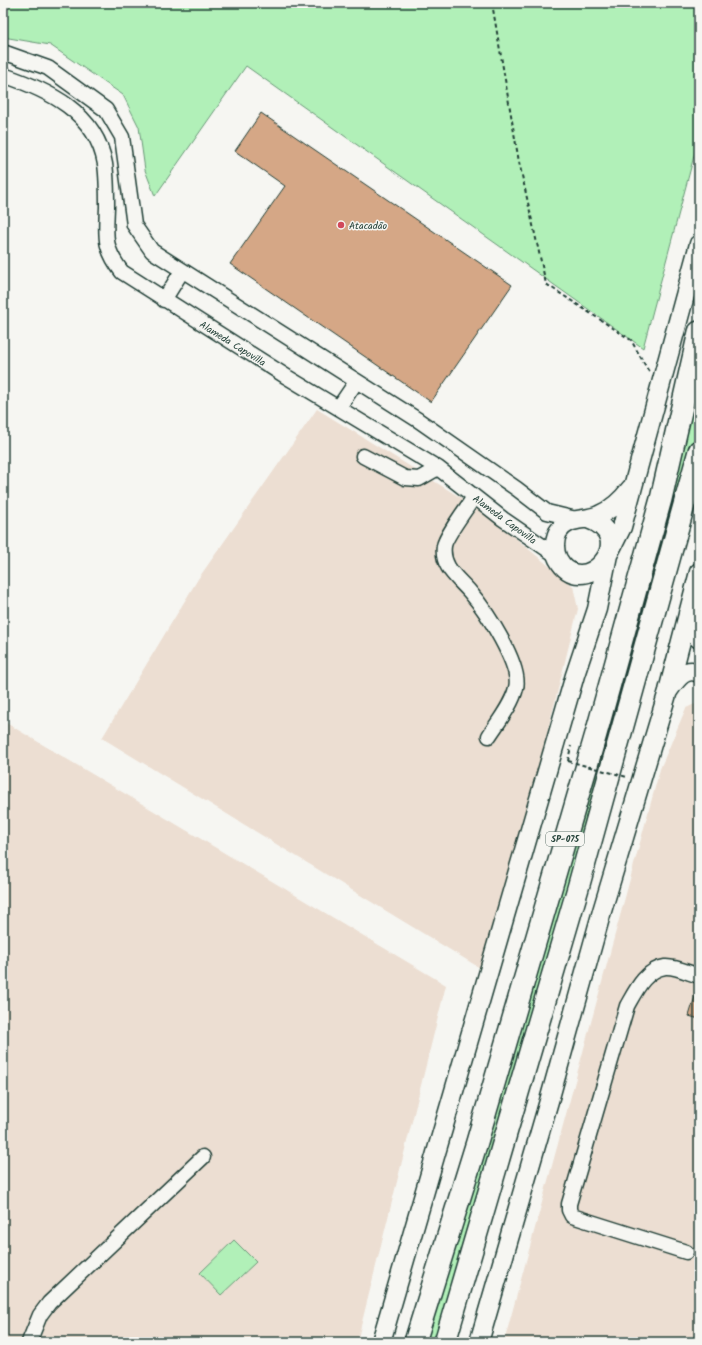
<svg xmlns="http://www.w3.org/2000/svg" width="702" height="1345" viewBox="0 0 702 1345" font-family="Kalam,sans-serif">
<rect width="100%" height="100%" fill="#f6f6f2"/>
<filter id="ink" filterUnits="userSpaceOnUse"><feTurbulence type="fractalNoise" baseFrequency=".025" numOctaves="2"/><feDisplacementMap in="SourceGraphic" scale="8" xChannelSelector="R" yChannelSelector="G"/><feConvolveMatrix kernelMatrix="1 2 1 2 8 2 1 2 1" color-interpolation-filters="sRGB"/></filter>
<g filter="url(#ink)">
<path fill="#ecded2" d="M317,409L484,512L573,586L578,609L534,786L480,968L102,738L198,579Z
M699,702V1342H504L660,769L686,708Z
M3,721L446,985L357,1342H3Z"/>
<path fill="#b1f0b8" stroke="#689676" d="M3,3H694L699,8V137L643,348L246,66L155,196L145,170L139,127L123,95L50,45L3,37Z
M699,362V424L679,501L438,1342H424Z
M234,1240L256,1262L221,1295L200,1273Z"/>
<path fill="#d5a786" stroke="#1f3d34" d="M261,113L512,285L431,402L230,264L285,186L235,151Z
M697,990L699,991V1019L689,1016Z
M699,1248V1270L693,1269Z"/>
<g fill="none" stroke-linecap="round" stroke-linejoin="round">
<defs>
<path id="minor" d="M3,52L48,68L106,110L122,137L134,225L152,251L418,420L517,489L547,512L576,519
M3,75C48,90 96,112 105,164C107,178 107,192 107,207C106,236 103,247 122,272L287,377L438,468L503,519L557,556
M164,300L182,271
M339,407L356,382
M363,456L405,478L419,479L438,468
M474,497C468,506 445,537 444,546C441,567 458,578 470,592C485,609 522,666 516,688C512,705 498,722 489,736
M686,1252L572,1216L569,1210V1204L627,1006C636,990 645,970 665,967C675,966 689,973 699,976
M29,1342L40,1315L49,1303L203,1157"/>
<path id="major" d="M588,519C642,538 582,603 558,559C554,551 554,540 558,532C568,516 584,522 599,515C613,509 622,500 631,488
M688,613L694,634L699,639
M669,690C676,680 685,666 699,673
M381,1342L575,675L597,609L608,555L622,527L699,244
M479,1342L551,1094L602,911L668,691L699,572"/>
<path id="highway" d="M415,1342L477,1142L596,734L661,499L699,332
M445,1342L578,888L699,451"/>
</defs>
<use href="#minor" stroke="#1f3d34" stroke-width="17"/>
<use href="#major" stroke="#1f3d34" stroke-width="21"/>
<use href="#highway" stroke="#1f3d34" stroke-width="24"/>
<path stroke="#1f3d34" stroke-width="2" stroke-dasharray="4 3" stroke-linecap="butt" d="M492,3L519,162L546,284L631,340L649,372
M568,761L571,746"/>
<use href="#minor" stroke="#f6f6f2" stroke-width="14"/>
<use href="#major" stroke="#f6f6f2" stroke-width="18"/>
<use href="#highway" stroke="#f6f6f2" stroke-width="21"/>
<path stroke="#1f3d34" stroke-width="2" stroke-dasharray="4 3" stroke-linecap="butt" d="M568,761L627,777"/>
</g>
</g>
<circle fill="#d1495b" stroke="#f6f6f2" stroke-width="1.5" cx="341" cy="225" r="4"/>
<g text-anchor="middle" stroke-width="3" stroke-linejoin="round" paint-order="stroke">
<rect fill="#f6f6f2" stroke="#60746d" stroke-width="1" x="546" y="832" width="38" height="14" rx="3"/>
<g font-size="9" font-weight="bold" fill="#1f3d34">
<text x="565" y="842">SP-075</text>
</g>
<g font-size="10" fill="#1f3d34" stroke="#f6f6f2" text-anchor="start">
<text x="349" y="229">Atacadão</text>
</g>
<g font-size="10" fill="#1f3d34" stroke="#f6f6f2">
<text transform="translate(233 343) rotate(32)" y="4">Alameda Capovilla</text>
<text transform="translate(505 519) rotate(36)" y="4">Alameda Capovilla</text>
</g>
</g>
<rect width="702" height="1345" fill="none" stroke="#f6f6f2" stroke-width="16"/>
<rect x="8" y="8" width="686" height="1329" fill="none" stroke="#1f3d34" stroke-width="1.5" filter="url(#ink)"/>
</svg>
